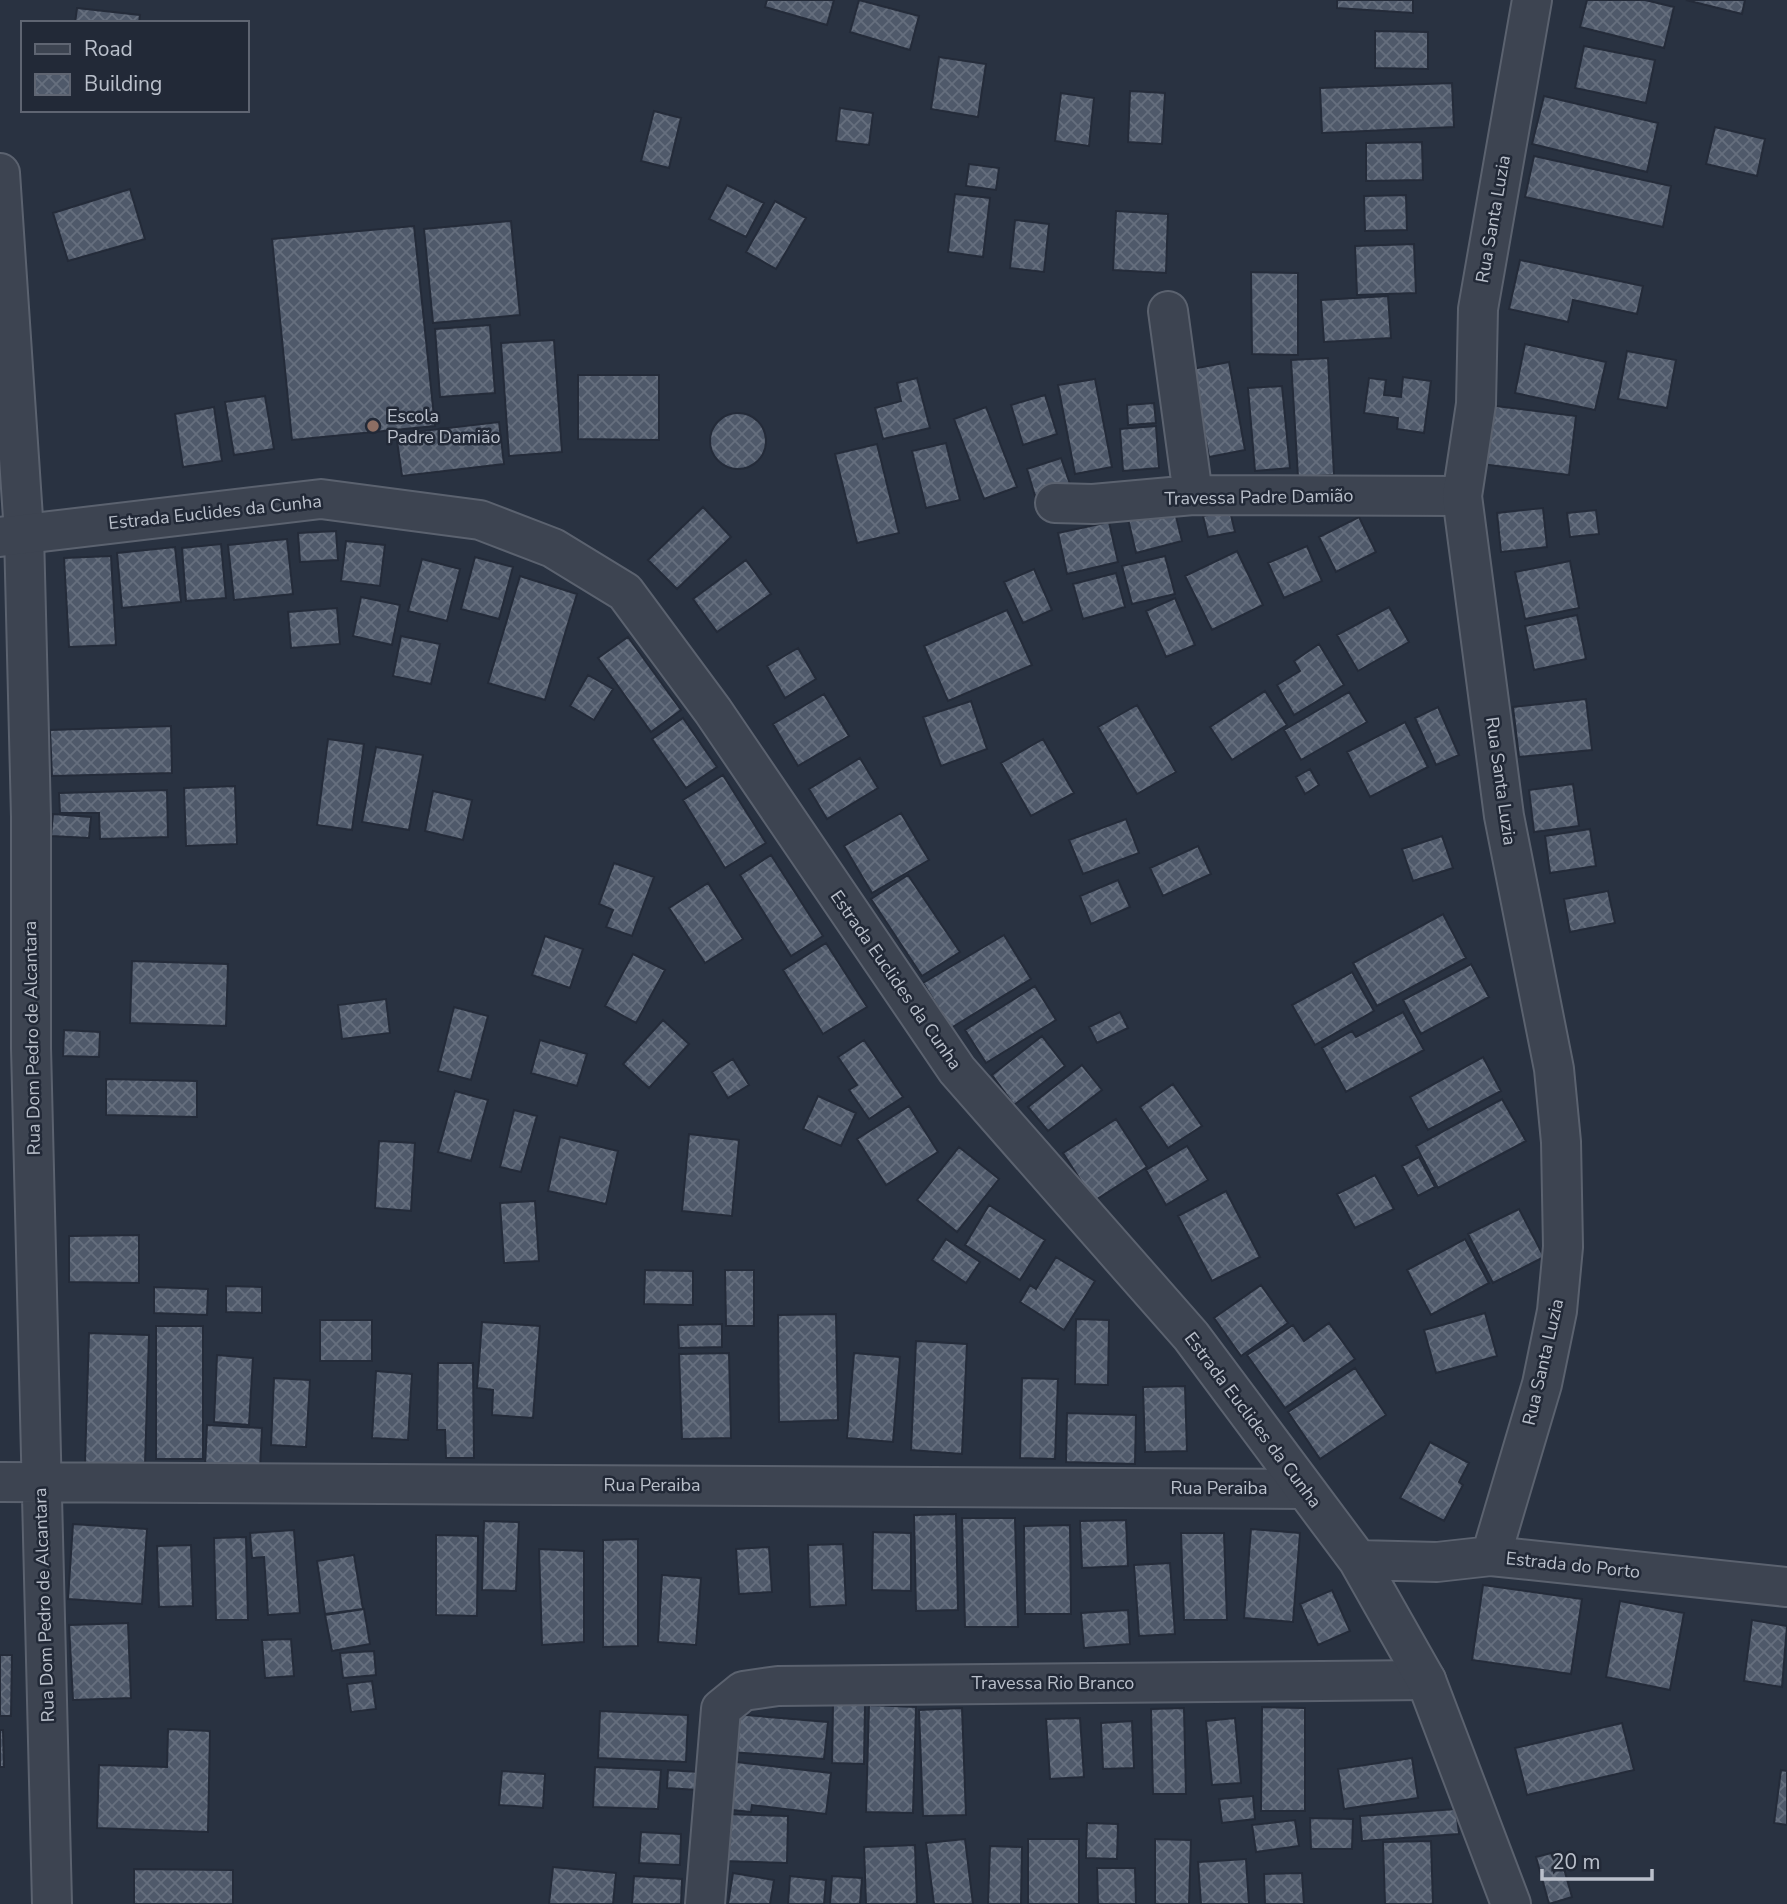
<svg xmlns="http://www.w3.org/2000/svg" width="1787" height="1904" viewBox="0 0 1787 1904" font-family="'Nunito Sans',sans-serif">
<defs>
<pattern id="building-cross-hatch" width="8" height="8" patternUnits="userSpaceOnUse" patternTransform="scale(1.75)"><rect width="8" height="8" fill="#4f596a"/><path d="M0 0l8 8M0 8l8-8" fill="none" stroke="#666f7e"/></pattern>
</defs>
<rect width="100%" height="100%" fill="#293241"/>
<path fill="url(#building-cross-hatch)" stroke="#242b39" stroke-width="2" d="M767,0H834L827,25L765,7Z
M859,0L919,16L910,50L850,32Z
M1337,0H1413V13L1337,8Z
M1587,0H1645L1674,7L1664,48L1580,27Z
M1686,0H1745L1742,14Z
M77,8L140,15L139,23H75Z
M1375,31L1428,32V69L1375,68Z
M1584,46L1655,60L1646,103L1575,88Z
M939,57L986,64L978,117L931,109Z
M1452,83L1454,127L1322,133L1320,88Z
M1130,91L1165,93L1162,144L1128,142Z
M1061,93L1094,98L1089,146L1055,141Z
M1544,96L1658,123L1647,172L1532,144Z
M840,108L873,113L869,145L836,141Z
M654,111L681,118L669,168L641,161Z
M1715,127L1765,139L1757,176L1706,164Z
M1422,142L1423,180L1366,181V143Z
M1534,156L1671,186L1663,227L1525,197Z
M969,164L999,168L996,190L966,186Z
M727,185L764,203L746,237L709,219Z
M130,189L145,239L68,261L53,213Z
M955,194L990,198L983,257L948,252Z
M1406,195L1407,230L1365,231L1364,196Z
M775,201L806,218L776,269L746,252Z
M1116,211L1168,214L1166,273L1113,270Z
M1015,220L1049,224L1044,272L1010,268Z
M511,221L520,315L433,323L424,229Z
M414,226L435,426L292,440L272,239Z
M1414,244L1416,293L1357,295L1355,246Z
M1520,260L1643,286L1637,314L1573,300L1568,322L1509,309Z
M1251,272L1298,273V355L1252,354Z
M1388,296L1391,338L1324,342L1321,300Z
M490,325L495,393L440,397L435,329Z
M554,340L562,452L509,456L501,343Z
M1525,344L1606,362L1595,410L1515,393Z
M1627,351L1676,360L1667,408L1618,399Z
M1328,358L1334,475L1298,477L1291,360Z
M1229,362L1245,450L1209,457L1192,369Z
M578,375H659V440L578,439Z
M1403,377L1431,381L1424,433L1397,429L1398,418L1364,413L1369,378L1386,380L1384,395L1401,397Z
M917,378L930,428L883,439L875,408L901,401L897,383Z
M1095,379L1112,467L1075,474L1058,385Z
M1282,386L1290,468L1255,471L1248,388Z
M1045,395L1057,434L1023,445L1011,405Z
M265,396L274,449L234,455L225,402Z
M1154,403L1156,423L1128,425L1127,405Z
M1488,405L1576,416L1569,475L1481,464Z
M214,407L222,461L183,467L175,414Z
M986,407L1017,487L984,499L954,419Z
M710 441a28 28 0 1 1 56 0a28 28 0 1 1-56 0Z
M499,422L504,464L402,476L396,434Z
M1156,426L1159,468L1123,471L1120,429Z
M946,443L960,500L926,508L912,451Z
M877,444L899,533L857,543L835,454Z
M1061,458L1070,484L1035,496L1027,469Z
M703,507L731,537L677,589L648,560Z
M1174,508L1182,541L1136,553L1128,519Z
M1543,508L1547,547L1501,552L1497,513Z
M1596,510L1599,534L1570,537L1567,513Z
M1230,511L1235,532L1208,537L1203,516Z
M1359,517L1376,552L1336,572L1319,537Z
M1109,522L1118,562L1067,574L1058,533Z
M336,531L338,560L300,562L298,533Z
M287,539L293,594L234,600L228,545Z
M346,541L385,545L380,586L341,581Z
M221,544L226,598L186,601L182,548Z
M1307,546L1322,581L1284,598L1268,563Z
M175,547L181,602L122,608L117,553Z
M1237,551L1263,605L1212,630L1185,576Z
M111,556L116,645L69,647L64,558Z
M1165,556L1175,594L1132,604L1122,566Z
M475,557L513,567L499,619L461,609Z
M422,559L460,569L447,621L408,611Z
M746,560L771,594L717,632L693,599Z
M1570,561L1579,608L1525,619L1515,572Z
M1034,569L1052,610L1023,623L1004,582Z
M1116,573L1125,607L1083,619L1073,584Z
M520,576L577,594L545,700L488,683Z
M361,597L400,605L392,645L353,636Z
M1175,598L1195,645L1166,657L1146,611Z
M1389,607L1409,642L1358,671L1337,635Z
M337,608L340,644L291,648L288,612Z
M1007,610L1032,665L948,701L924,646Z
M1577,615L1586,659L1534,670L1525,626Z
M401,636L440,644L431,684L393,676Z
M628,637L681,710L651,732L598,658Z
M1319,644L1344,685L1294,715L1277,685L1300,671L1294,661Z
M798,648L816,679L785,698L767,666Z
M588,675L613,689L594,720L570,706Z
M1265,691L1287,725L1232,760L1210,727Z
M1349,692L1367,722L1301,760L1284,730Z
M824,694L849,736L798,766L773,724Z
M1586,699L1592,750L1519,757L1513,707Z
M971,701L987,749L941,766L923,717Z
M1137,705L1176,772L1137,794L1098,727Z
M1438,707L1459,755L1436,765L1415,718Z
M683,718L717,767L686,788L652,739Z
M1405,722L1428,767L1370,797L1347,752Z
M171,726L172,773L52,776L50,730Z
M328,739L364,744L352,830L317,825Z
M1043,739L1074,793L1031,816L1001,763Z
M376,747L423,755L409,830L362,822Z
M860,758L878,788L827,819L809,789Z
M1310,769L1319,785L1305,794L1296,777Z
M723,775L766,843L725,868L683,800Z
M1573,784L1579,826L1534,832L1529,790Z
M235,786L237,844L186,846L184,788Z
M167,790L168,837L100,839L99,813H60L59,793Z
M433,791L472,800L463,840L425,831Z
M901,813L929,860L872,893L844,846Z
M53,814L91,817L89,838L51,836Z
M1126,819L1139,853L1083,874L1069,840Z
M1590,829L1596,866L1550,873L1545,836Z
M1442,836L1453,868L1413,881L1402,849Z
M1198,846L1211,874L1163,896L1150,868Z
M771,855L823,936L791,956L740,875Z
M614,863L654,877L632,936L606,927L613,910L599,904Z
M908,875L960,952L922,976L871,899Z
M1118,880L1130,907L1091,924L1080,896Z
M708,883L743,939L705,963L669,908Z
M1608,891L1615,923L1570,932L1564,899Z
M1443,914L1466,958L1377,1006L1353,963Z
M1004,935L1031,979L951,1028L923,983Z
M545,936L583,949L570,988L532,975Z
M826,943L867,1007L823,1034L783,970Z
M633,954L665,970L636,1023L605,1006Z
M132,961L228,964L226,1026L130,1023Z
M1471,964L1489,997L1421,1034L1403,1000Z
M1352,972L1374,1011L1315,1045L1292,1005Z
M1035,986L1056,1020L986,1063L965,1030Z
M386,999L390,1033L342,1039L338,1005Z
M454,1007L488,1016L471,1080L438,1071Z
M1120,1012L1128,1028L1097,1043L1089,1027Z
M1403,1012L1424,1050L1346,1092L1322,1048L1352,1031L1356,1037Z
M663,1020L689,1044L649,1088L623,1064Z
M64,1030L100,1032L99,1057L63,1056Z
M1042,1036L1065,1066L1014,1105L992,1075Z
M540,1040L587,1054L577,1086L531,1073Z
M864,1040L903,1097L869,1119L849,1090L857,1085L838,1057Z
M1483,1057L1501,1091L1428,1130L1410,1097Z
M733,1059L749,1085L728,1098L712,1072Z
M1082,1065L1102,1090L1048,1131L1028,1107Z
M106,1079L197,1081V1117L106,1115Z
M1173,1084L1202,1126L1168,1148L1140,1107Z
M455,1091L488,1100L471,1161L438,1152Z
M818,1096L856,1113L841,1146L803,1129Z
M1502,1099L1526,1141L1438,1188L1416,1146Z
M909,1106L938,1152L886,1185L857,1139Z
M514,1110L537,1116L521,1172L500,1167Z
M1116,1119L1147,1167L1094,1201L1063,1153Z
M689,1134L739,1140L732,1216L682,1211Z
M560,1137L618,1151L606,1204L548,1191Z
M379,1141L415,1143L411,1211L375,1208Z
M1187,1146L1208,1180L1166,1205L1146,1170Z
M959,1147L999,1179L957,1232L917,1200Z
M1419,1157L1435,1187L1418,1196L1402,1166Z
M1375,1175L1394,1209L1355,1228L1337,1194Z
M1226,1191L1260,1257L1212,1281L1178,1216Z
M535,1201L539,1261L504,1263L500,1203Z
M989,1205L1045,1240L1020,1280L965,1245Z
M1519,1209L1544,1257L1493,1283L1468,1234Z
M139,1235V1283L69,1282V1236Z
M946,1239L980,1262L966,1283L932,1260Z
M1465,1239L1489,1283L1431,1315L1407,1270Z
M1056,1257L1095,1281L1064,1330L1020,1302L1030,1285L1036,1289Z
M645,1270L693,1271V1305L644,1304Z
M725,1270H754V1326H726Z
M1261,1285L1288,1323L1241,1356L1214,1318Z
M226,1286L262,1287V1313L226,1312Z
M154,1287L208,1289L207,1315L154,1313Z
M1485,1313L1497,1356L1436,1373L1424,1330Z
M836,1314L838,1420L779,1422L778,1315Z
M1076,1319L1109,1320L1108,1385L1075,1384Z
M320,1320H372V1361H320Z
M482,1322L540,1326L533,1418L492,1415L493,1390L477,1388Z
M1329,1323L1355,1359L1285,1408L1247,1355L1293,1325L1304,1341Z
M722,1324V1347L679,1348L678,1325Z
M156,1326H203V1459H156Z
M89,1333L149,1335L145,1465L85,1463Z
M916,1341L967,1344L962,1454L911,1450Z
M729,1353L731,1438L682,1439L679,1354Z
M854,1353L900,1357L893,1442L847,1438Z
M217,1355L253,1358L249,1425L214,1422Z
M438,1363H473L474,1458H446L445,1430H437Z
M1355,1368L1386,1415L1320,1459L1288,1412Z
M376,1371L412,1374L408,1440L372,1438Z
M274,1378L310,1380L306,1447L271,1445Z
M1022,1378L1058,1379L1055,1459L1020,1458Z
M1185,1386L1187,1451L1145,1452L1143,1387Z
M1067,1413L1136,1415L1135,1464L1066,1462Z
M207,1425L262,1428L260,1469L205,1466Z
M1430,1442L1469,1463L1459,1482L1463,1485L1444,1521L1400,1498Z
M956,1514L958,1610L916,1611L914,1515Z
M962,1518H1015L1018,1627H965Z
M1126,1520L1128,1566L1082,1568L1080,1521Z
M484,1521L519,1522L516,1591L482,1590Z
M73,1524L147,1529L142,1604L68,1599Z
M1070,1525L1071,1614H1025L1024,1526Z
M1251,1529L1300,1533L1293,1622L1244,1618Z
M294,1530L300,1613L268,1615L264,1557L252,1558L250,1533Z
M873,1532L911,1533V1591L872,1590Z
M1181,1533H1224L1227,1620H1184Z
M436,1535L478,1536L477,1616L436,1615Z
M246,1537L248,1620H216L214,1538Z
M638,1539V1646L603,1647V1540Z
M843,1544L846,1605L810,1607L808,1545Z
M191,1545L193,1606L159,1607L157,1546Z
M769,1547L772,1592L739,1594L736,1549Z
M539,1549L584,1551V1642L542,1645Z
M354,1555L363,1609L325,1614L317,1561Z
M1170,1563L1175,1634L1139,1636L1134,1565Z
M662,1575L701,1578L696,1645L658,1642Z
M1483,1585L1582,1599L1571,1674L1472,1660Z
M1332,1590L1350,1631L1318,1645L1300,1604Z
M1620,1601L1684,1613L1670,1690L1606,1677Z
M364,1609L370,1644L332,1651L325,1615Z
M1128,1610L1130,1644L1084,1648L1081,1613Z
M1752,1620L1787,1626L1782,1687L1744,1681Z
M128,1623L131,1698L73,1700L69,1625Z
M291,1639L294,1676L265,1678L262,1640Z
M374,1651L376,1675L343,1678L340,1653Z
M0,1655H12L11,1716H0Z
M372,1681L376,1709L351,1712L347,1684Z
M833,1704H865L864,1764L832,1763Z
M869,1705L916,1707L913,1813L866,1812Z
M1262,1707L1305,1708V1811H1261Z
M962,1708L966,1815L923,1816L919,1710Z
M1184,1708L1186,1794H1153L1151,1709Z
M600,1711L688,1715L686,1762L598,1758Z
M734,1714L828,1722L824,1759L731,1752Z
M1080,1718L1084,1777L1050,1779L1046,1719Z
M1235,1718L1241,1783L1212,1785L1206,1721Z
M1132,1721L1134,1768L1103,1769L1101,1723Z
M1622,1723L1634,1770L1527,1795L1515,1748Z
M168,1729L210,1731L208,1832L97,1828L99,1765L167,1767Z
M0,1730H3L4,1767H0Z
M1412,1758L1418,1798L1344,1809L1338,1769Z
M728,1761L831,1773L826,1814L752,1805L751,1812L723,1809Z
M595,1767L661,1770L658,1809L593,1807Z
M668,1770L699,1772L698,1790L667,1788Z
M1781,1770L1787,1771V1825L1774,1823Z
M502,1771L545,1774L543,1808L499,1805Z
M1253,1796L1255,1819L1222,1823L1219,1799Z
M1456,1809L1459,1834L1362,1841L1360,1816Z
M723,1814L788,1816L787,1863L722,1861Z
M1310,1818L1353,1819L1352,1849H1311Z
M1295,1820L1299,1846L1256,1852L1252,1825Z
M1087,1823L1118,1824L1117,1859L1086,1858Z
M641,1832L681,1834L680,1865L639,1863Z
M965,1839L973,1904H934L926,1843Z
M1028,1839H1079V1904H1028Z
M1155,1839L1191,1840L1189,1904H1155Z
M1431,1841L1433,1904H1385L1383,1842Z
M915,1845L917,1904H866L864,1847Z
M990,1846L1022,1847L1021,1904H988Z
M1559,1851L1572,1897L1549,1904L1536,1857Z
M1246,1859L1249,1904H1201L1198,1862Z
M553,1867L616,1873L613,1904H549Z
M1097,1868H1135L1136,1904H1098Z
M134,1869L233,1870V1904H134Z
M733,1873L774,1880L770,1904H728Z
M1302,1873L1304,1904H1265L1264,1874Z
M634,1876L682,1879L681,1904H632Z
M790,1876L826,1880L824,1904H788Z
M832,1876L862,1878L860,1904H830Z"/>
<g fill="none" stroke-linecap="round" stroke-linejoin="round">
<defs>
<path id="minor" d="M0,173L24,533L31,817V1048L52,1904
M1168,311L1193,495
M1055,503L1093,504L1193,495L1462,496
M0,1482L1304,1489
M1491,1556L1787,1587
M705,1904L721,1709L743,1691L778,1686L1426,1680"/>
<path id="tertiary" d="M0,537L321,499L480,520L553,548L625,592L713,711L957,1070L1191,1336L1358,1560L1426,1680L1511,1904
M1358,1560L1437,1562L1491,1556L1542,1384L1557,1311L1563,1247L1561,1142L1554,1069L1504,816L1462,496L1476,404L1478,309L1532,0"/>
</defs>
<use href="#minor" stroke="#5b626f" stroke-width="42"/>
<use href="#tertiary" stroke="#5b626f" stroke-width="42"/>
<use href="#minor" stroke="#3d4451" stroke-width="38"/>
<use href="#tertiary" stroke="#3d4451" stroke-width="38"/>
</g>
<circle fill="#8d6e63" stroke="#222937" stroke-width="2.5" cx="373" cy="426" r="7"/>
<g text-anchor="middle" stroke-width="5" stroke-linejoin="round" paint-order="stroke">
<g font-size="18" fill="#bac0cb" stroke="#222937">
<text transform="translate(1493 219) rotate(-80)" y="6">Rua Santa Luzia</text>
<text transform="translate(1259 497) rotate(-1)" y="6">Travessa Padre Damião</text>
<text transform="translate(215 512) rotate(-6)" y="6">Estrada Euclides da Cunha</text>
<text transform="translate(1501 781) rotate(82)" y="6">Rua Santa Luzia</text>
<text transform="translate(896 980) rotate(55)" y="6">Estrada Euclides da Cunha</text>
<text transform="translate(32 1038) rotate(-91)" y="6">Rua Dom Pedro de Alcantara</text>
<text transform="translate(1543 1362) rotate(-77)" y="6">Rua Santa Luzia</text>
<text transform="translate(1253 1420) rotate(53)" y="6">Estrada Euclides da Cunha</text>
<text x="652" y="1491">Rua Peraiba</text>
<text x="1219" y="1494">Rua Peraiba</text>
<text transform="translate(1573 1565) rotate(6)" y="6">Estrada do Porto</text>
<text transform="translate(44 1605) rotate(-92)" y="6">Rua Dom Pedro de Alcantara</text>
<text x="1053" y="1689">Travessa Rio Branco</text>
</g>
<g font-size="18" fill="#bac0cb" stroke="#222937" text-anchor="start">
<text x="387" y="422">Escola<tspan x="387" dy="21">Padre Damião</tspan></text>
</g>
</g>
<rect x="21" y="21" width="228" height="91" fill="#222937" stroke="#5f6572" stroke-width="2"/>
<rect x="35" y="44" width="35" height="10" fill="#3d4451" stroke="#5f6572" stroke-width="2"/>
<text x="84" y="56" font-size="21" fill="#bac0cb">Road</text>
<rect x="35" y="74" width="35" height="21" fill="url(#building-cross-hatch)" stroke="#5f6572" stroke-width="2"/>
<text x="84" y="91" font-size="21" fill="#bac0cb">Building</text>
<path d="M1542 1869v10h110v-10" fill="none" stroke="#bac0cb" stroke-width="3.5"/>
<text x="1552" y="1869" font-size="21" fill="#bac0cb" stroke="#222937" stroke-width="5" paint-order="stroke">20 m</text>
</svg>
